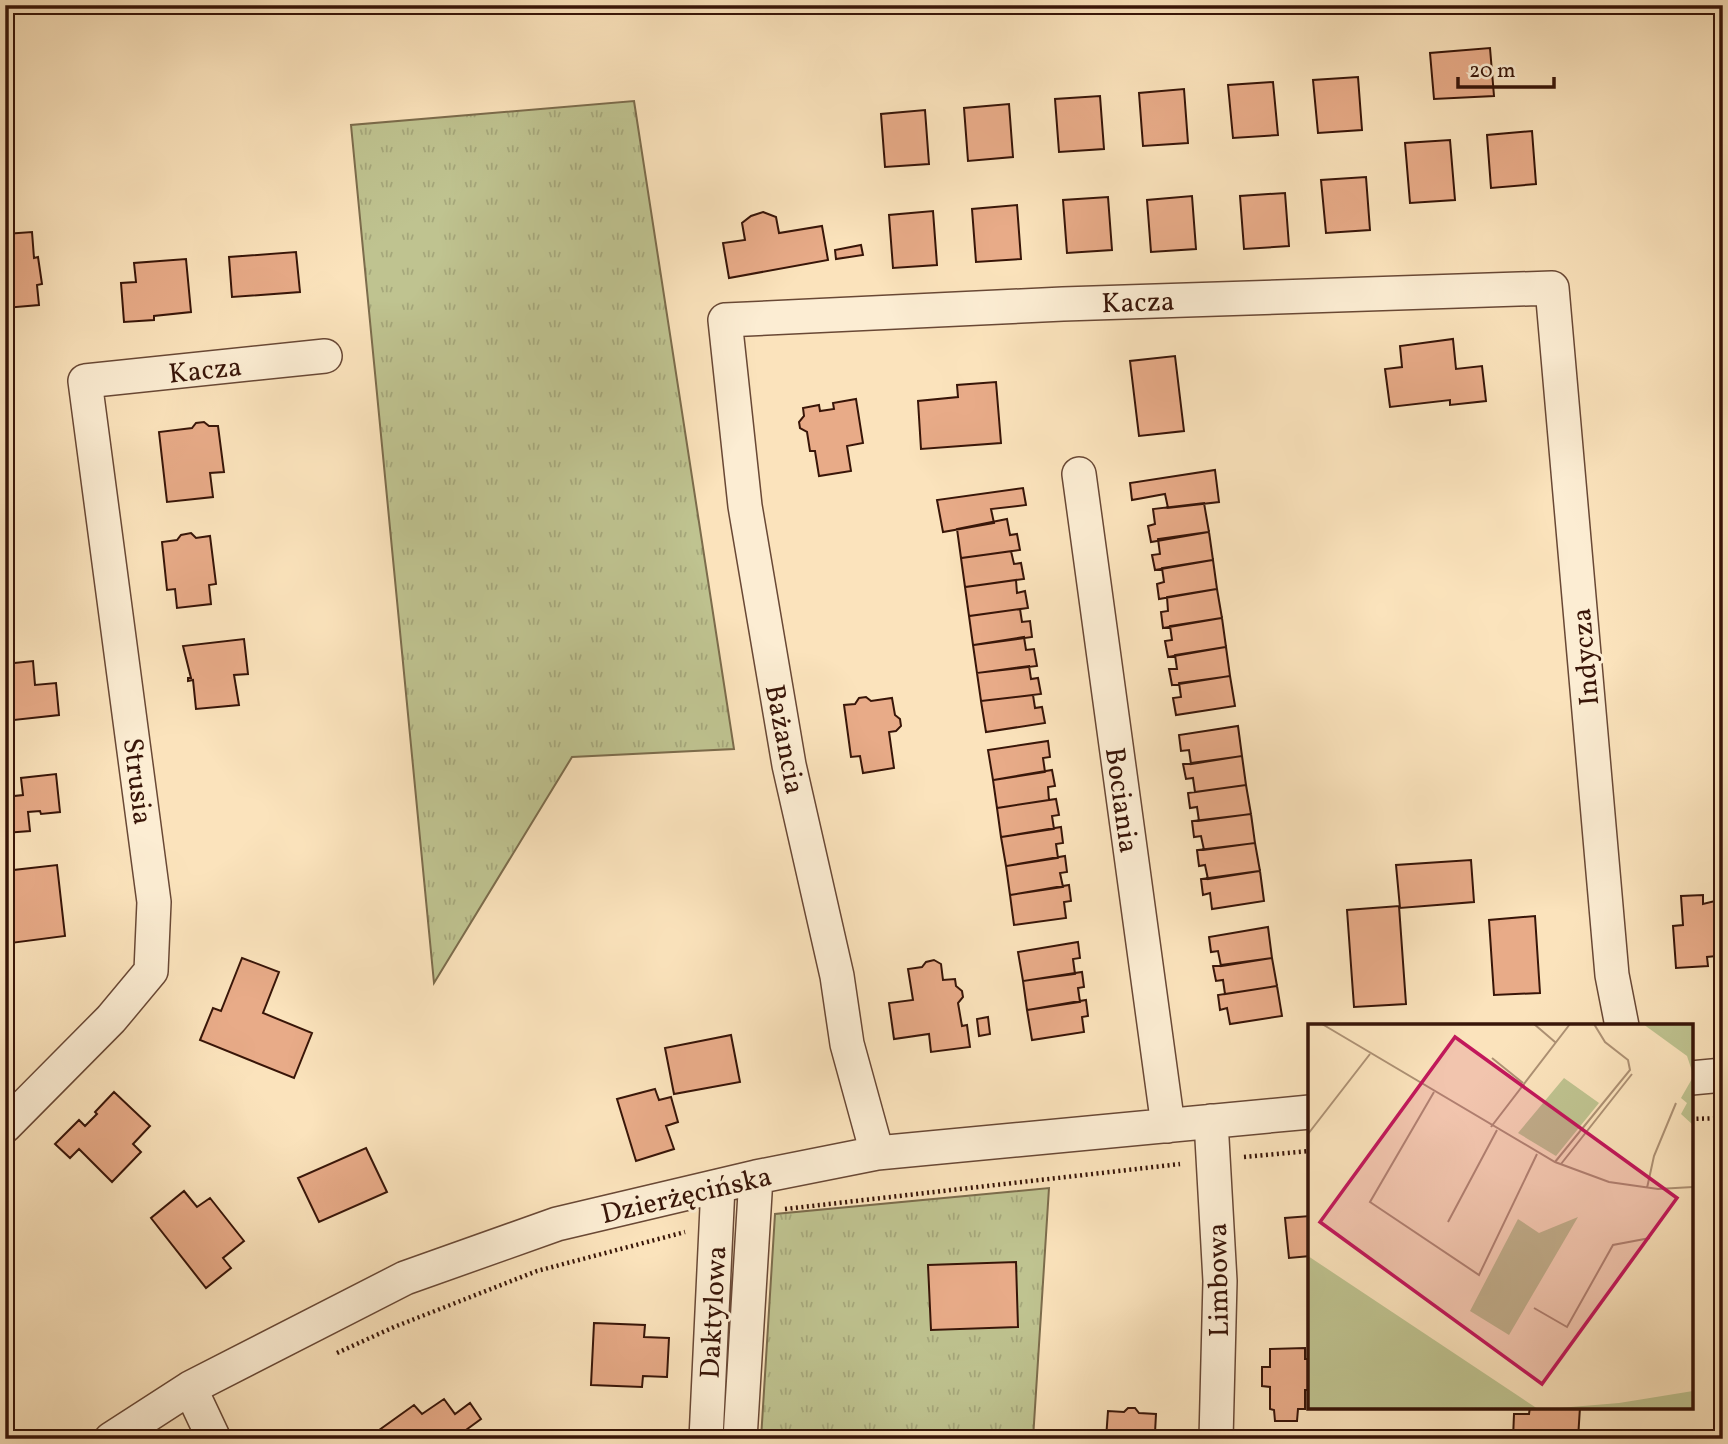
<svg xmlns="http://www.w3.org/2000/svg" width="1728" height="1444" viewBox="0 0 1728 1444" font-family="Vollkorn,serif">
<defs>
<pattern id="grass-tufts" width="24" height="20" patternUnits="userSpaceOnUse" patternTransform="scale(1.75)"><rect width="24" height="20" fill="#bfc390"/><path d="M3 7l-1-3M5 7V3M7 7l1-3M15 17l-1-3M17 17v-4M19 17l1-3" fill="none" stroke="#a5a77b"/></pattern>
</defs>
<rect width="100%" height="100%" fill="#fbe3bc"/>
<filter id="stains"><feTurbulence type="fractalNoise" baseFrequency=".00286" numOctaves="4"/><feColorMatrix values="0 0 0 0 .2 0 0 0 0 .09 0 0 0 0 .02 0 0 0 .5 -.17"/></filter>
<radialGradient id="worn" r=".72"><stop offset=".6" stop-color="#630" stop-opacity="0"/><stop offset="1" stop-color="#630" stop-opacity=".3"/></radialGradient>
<path fill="url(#grass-tufts)" stroke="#7c6c4c" stroke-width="2" d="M634,101L734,749L572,757L434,983L351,125Z
M1049,1188L1033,1439H761L775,1214Z"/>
<path fill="#e8ab88" stroke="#381508" stroke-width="2" d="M1490,48L1494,96L1434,99L1430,53Z
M1358,77L1362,130L1318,133L1313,80Z
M1273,82L1278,135L1233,138L1228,85Z
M1184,89L1188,143L1143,146L1139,93Z
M1100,96L1104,149L1059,152L1055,99Z
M1009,104L1013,157L968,161L964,108Z
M925,110L929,164L885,167L881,114Z
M1532,131L1536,184L1491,188L1487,135Z
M1450,140L1455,200L1410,203L1405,143Z
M1366,177L1370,230L1326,233L1321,180Z
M1285,193L1289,246L1244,249L1240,196Z
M1192,196L1196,249L1151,252L1147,200Z
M1108,197L1112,250L1067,253L1063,200Z
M1017,205L1021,259L976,262L972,209Z
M933,211L937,265L893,268L889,215Z
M763,212L776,217L779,233L822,226L828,260L729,278L723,243L745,240L742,223L751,216Z
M32,232L34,258L38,257L42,284L37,285L39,305L5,308V234Z
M861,245L863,255L836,259L835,250Z
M296,252L300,292L232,297L229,257Z
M186,259L191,312L154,316V320L124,322L121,283L136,282L134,263Z
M1453,339L1456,369L1482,366L1486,401L1450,405V400L1390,407L1385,369L1402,367L1400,346Z
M1175,356L1184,431L1139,436L1130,361Z
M996,382L1001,443L921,449L918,401L958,397L957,385Z
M856,399L863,443L847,446L851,471L819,476L815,451H810L807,432L800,428L799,422L804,416L803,408L819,405L820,411L834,409L833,403Z
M204,422L209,426H218L224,472L210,473L213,497L167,502L159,432L192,428L196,423Z
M1215,470L1219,502L1168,508L1165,494L1132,500L1130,483Z
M1023,488L1026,505L991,509L994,523L943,532L937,500Z
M1204,503L1209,532L1151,542L1148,526L1155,524L1153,509Z
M1007,519L1010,535L1017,534L1020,550L961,558L957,529Z
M1209,532L1213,560L1155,570L1152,555L1160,554L1158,539Z
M191,533L196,538L210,536L216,584L209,585L211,604L177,608L175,589L167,590L162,542L177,540L181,535Z
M1011,551L1014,564L1021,563L1024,579L965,587L961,558Z
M1213,560L1217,589L1159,599L1157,584L1164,582L1162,568Z
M1016,580L1017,593L1025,591L1028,608L969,616L965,587Z
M1217,589L1222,618L1163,628L1161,612L1168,611L1167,597Z
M1020,609L1022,622L1030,621L1032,637L973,645L969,616Z
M1222,618L1226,647L1168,657L1165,641L1172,640L1170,626Z
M1024,637L1026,650L1034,649L1037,666L977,673L973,645Z
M244,639L248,674L234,675L239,705L196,709L193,680L188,681V678H191L183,646Z
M1226,647L1230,676L1172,685L1169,669H1177L1175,655Z
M33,661L35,685L56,683L59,715L5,721V664Z
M1029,666L1031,679L1038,678L1041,694L981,701L977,673Z
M1230,676L1235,706L1176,715L1173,698L1181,697L1179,683Z
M1033,695L1035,708L1042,707L1045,723L986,732L981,701Z
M866,697L871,701L892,698L895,715L900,719L901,726L896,731L889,732L894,768L863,773L860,756L851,757L844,705L855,704L859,698Z
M1238,726L1242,756L1191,764L1189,750L1181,751L1179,735Z
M1048,741L1050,757L1043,758L1045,772L993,780L988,750Z
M1242,756L1246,785L1195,792L1193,778L1186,779L1183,764Z
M1052,770L1055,786L1048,787L1049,800L997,808L993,780Z
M56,774L60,812L41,814L40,811L28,812L30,831L5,833V797L23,795L21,778Z
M1246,785L1251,814L1199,821L1197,807L1190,808L1188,793Z
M1056,799L1059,815L1052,816L1054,829L1001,837L997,808Z
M1251,814L1255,843L1204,850L1201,836L1194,837L1192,821Z
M1061,827L1063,843L1056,844L1058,858L1006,866L1001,837Z
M1255,843L1260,871L1208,879L1205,865L1199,866L1197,850Z
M1065,856L1067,872L1060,873L1063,887L1010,895L1006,866Z
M1471,860L1474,902L1400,908L1396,865Z
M57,865L65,936L11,943L5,897V871Z
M1260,871L1264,901L1212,909L1210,893L1203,895L1201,879Z
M1069,885L1071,901L1064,902L1066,918L1014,925L1010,895Z
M1703,895V904L1723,899V958L1716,959V956L1707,957L1708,966L1676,968L1673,926L1683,925L1681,896Z
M1399,906L1406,1004L1354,1007L1347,910Z
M1535,916L1540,993L1494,995L1489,920Z
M1268,927L1272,958L1221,966L1218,951L1211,952L1209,937Z
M1078,942L1080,958L1073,959L1075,974L1023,981L1018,952Z
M242,958L279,972L263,1013L312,1033L294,1078L200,1040L213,1008L221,1011Z
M1272,958L1277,986L1225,994L1223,980L1216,981L1213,966Z
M934,960L941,964L943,980L955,979L956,986L962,991L963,997L958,1003L962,1026L967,1025L970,1047L931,1052L929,1034L894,1039L889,1003L913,1000L908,969L922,967L926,962Z
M1082,972L1084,987L1078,988L1080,1002L1027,1010L1023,981Z
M1277,986L1282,1016L1230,1024L1227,1008L1220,1010L1218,995Z
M1086,1000L1088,1016L1082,1017L1084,1032L1032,1040L1027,1010Z
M988,1017L990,1034L979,1036L977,1019Z
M731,1035L740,1082L674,1094L665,1048Z
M655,1089L659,1100L671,1097L678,1122L666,1126L674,1149L636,1161L617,1099Z
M114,1092L150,1126L133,1144L141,1152L112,1182L79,1149L70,1158L55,1144L79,1120L85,1126L97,1114L95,1112Z
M366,1148L387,1192L319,1222L298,1178Z
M184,1191L197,1207L210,1198L244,1241L223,1258L231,1268L206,1288L151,1218Z
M1310,1216V1256L1289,1258L1285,1218Z
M1016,1262L1018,1327L931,1330L928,1265Z
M594,1323L645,1325L644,1337L669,1338L667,1377L643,1376L642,1387L591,1385Z
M1305,1348V1359H1310V1390H1305V1409H1298L1297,1421H1275L1274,1410L1270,1409V1387L1262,1386V1367H1270V1349Z
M444,1399L455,1414L470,1403L481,1419L466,1430L472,1439H379L375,1433L414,1405L422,1414Z
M1530,1407H1580L1578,1439H1513L1514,1414H1529Z
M1128,1408H1135L1139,1413L1156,1414L1155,1433H1151V1439H1106L1108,1411L1124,1412Z"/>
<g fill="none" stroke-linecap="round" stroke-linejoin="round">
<defs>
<path id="minor" d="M1079,474L1168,1126
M1691,1078L1723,1075
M1211,1121L1220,1281L1216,1439
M5,1126L111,1019L151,971L154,902L85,381L325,356
M877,1153L847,1044L837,976L789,765L745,506L725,320L1063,304L1552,288L1612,975L1622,1026
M190,1388L214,1439
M111,1439L190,1388L405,1278L557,1224L756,1177L877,1153L1310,1112
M706,1439L718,1186
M740,1439L756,1177"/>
</defs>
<use href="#minor" stroke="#694835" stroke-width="36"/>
<path stroke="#381508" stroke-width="4.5" stroke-dasharray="2 3.5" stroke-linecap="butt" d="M1691,1119L1723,1118
M1244,1157L1310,1151
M785,1209L1180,1164
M337,1353L394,1327L537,1271L685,1232"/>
<use href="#minor" stroke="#fcedd3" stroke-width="33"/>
</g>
<g text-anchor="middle" stroke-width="6" stroke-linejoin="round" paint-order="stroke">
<g font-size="28" fill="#381508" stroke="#fcedd3">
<text transform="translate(1138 301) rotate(-2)" y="10">Kacza</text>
<text transform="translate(205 369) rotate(-6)" y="10">Kacza</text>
<text transform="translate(1584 657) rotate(-95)" y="10">Indycza</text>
<text transform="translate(786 739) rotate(79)" y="10">Bażancia</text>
<text transform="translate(139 781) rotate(83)" y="10">Strusia</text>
<text transform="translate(1123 800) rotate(82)" y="10">Bociania</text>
<text transform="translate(686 1194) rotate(-13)" y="10">Dzierżęcińska</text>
<text transform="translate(1217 1280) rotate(-91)" y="10">Limbowa</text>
<text transform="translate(712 1312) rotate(-87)" y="10">Daktylowa</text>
</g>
</g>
<g transform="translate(1308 1024)">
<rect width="385" height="385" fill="#fbe3bc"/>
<path d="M335,0H385L384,47L379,32ZM256,54L291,79L248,132L210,109ZM270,193L201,311L162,287L210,195L231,209ZM0,232L230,385H0ZM385,367V385H239L311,379Z" fill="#bfc390"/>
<path d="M385,53V101L373,90L379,79L373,74Z" fill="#bfc390"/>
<path fill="none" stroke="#ad9174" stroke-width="2" d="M14,0L247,138L301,158L350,165L385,163M226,0L247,18M184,34L215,59M126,68L62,178L171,251L229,130M183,103L262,0M0,110L62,30M247,138L322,46L320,36L297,18L286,0M253,140L324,50M339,164L346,132L368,79M140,198L189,106M226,284L259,303L305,221L342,214"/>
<path fill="#c2185b" fill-opacity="0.15" stroke="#c2185b" stroke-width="3.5" d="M147,13L369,174L234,360L12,198Z"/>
<rect width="385" height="385" fill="none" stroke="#381508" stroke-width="3.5"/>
</g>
<rect width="1728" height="1444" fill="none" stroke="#fbe3bc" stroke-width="28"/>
<rect x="7" y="7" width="1714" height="1430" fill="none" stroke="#381508" stroke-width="3.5"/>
<rect x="14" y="14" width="1700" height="1416" fill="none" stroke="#381508" stroke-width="2"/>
<path d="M1458 77v10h96v-10" fill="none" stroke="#381508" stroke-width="3.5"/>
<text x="1469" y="77" font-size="21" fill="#381508" stroke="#fcedd3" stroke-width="5" paint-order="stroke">20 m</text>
<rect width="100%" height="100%" filter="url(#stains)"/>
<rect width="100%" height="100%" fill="url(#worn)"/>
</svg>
